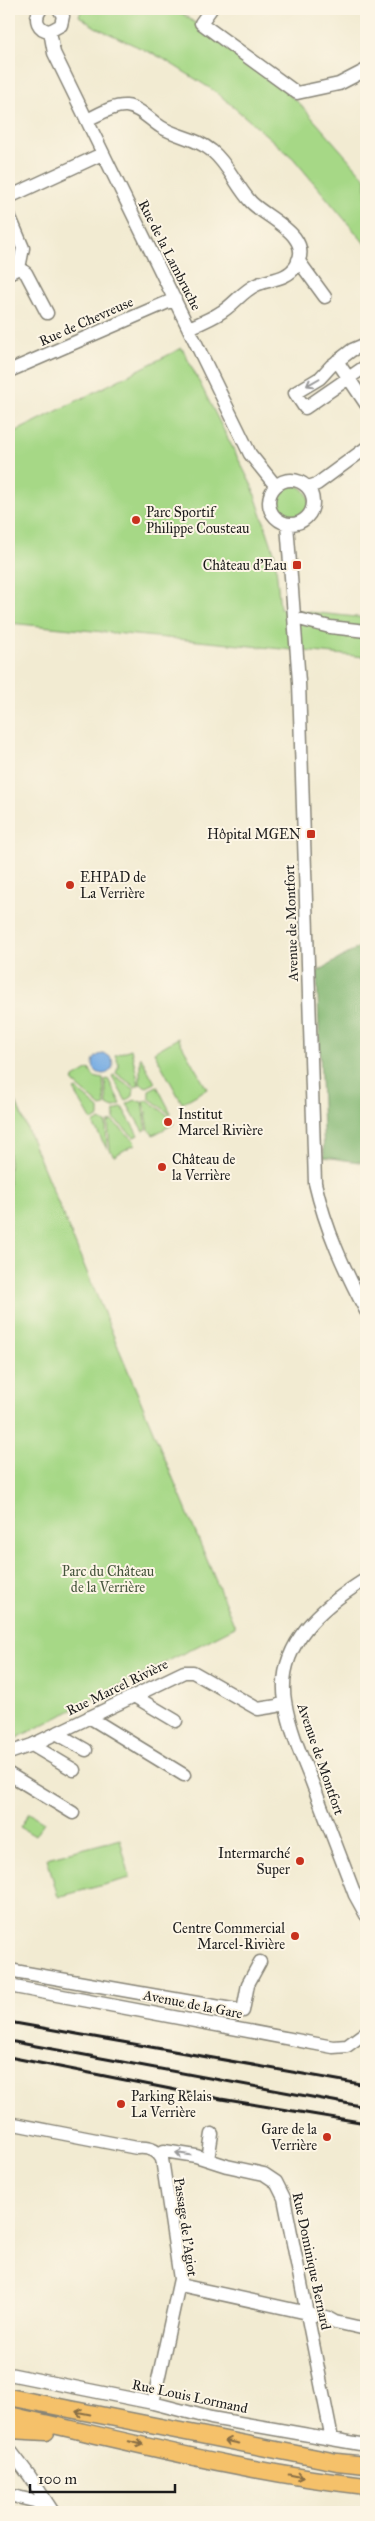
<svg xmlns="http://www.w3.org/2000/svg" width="375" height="2521" viewBox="0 0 375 2521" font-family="'IM FELL Great Primer',serif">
<rect width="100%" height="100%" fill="#fcf5e5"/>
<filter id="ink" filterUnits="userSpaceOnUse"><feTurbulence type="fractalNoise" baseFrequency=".02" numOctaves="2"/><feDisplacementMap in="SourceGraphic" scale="10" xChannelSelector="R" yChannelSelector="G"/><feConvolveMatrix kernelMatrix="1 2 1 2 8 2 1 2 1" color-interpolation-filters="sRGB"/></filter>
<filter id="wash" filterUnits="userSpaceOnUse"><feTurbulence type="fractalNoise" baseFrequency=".0096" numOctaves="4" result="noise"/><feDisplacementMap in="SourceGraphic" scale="20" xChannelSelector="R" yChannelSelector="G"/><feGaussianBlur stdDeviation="1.12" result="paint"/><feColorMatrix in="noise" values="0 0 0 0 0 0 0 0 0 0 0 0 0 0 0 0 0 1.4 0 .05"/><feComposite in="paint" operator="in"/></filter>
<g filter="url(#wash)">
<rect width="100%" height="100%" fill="#f2ebd2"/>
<path fill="#a6d886" stroke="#617a51" d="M82,9H176L266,75L300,104L366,179V245L293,158L216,92L162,58L95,27L79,16Z
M182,348L252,486L275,555L280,609L366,618V657L9,623V435Z
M275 502a17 17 0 1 1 34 0a17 17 0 1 1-34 0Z
M178,1038L207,1089L182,1103L154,1052Z
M131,1049L139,1085L135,1087L116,1073L119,1065L115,1055Z
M140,1056L155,1083L147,1087L140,1084Z
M89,1069L94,1077L103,1079L105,1106L101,1107L73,1082L74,1078Z
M114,1075L134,1089L133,1096L126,1101L112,1076Z
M108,1079L121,1104L113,1108L107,1105L105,1080Z
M157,1086L171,1113L170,1114L149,1098V1090Z
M76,1089L99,1109V1117L92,1121L74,1090Z
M13,1095L235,1627L9,1742V1099Z
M135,1100L142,1102L147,1129L143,1131L127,1104Z
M148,1100L170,1117L174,1124L153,1135L149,1130L144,1102Z
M122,1107L138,1135L134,1137L114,1119L115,1111Z
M100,1120L106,1123L107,1149L93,1124Z
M112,1121L133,1139L135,1144L114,1156L110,1150L108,1123Z
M29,1813L44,1822L35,1836L20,1827Z
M120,1839L130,1878L58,1897L47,1858Z"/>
<path fill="#84b873" stroke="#506a48" d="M366,943V1163L324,1157L317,972Z"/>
<path fill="#75abe3" stroke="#486480" d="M93 1064a10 10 0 1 1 20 0a10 10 0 1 1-20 0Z"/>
</g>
<g filter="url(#ink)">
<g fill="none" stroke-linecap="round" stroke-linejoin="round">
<defs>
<path id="minor" d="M41,9C33,19 38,30 50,31L61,25L63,16L59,9
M211,9L201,23L297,93L339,84L366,70
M50,31L54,53L250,454L275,485
M87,120C98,115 113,105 126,106C139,107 150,120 161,127C177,137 197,138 212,151C229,165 236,186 251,202C266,218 315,236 296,266C287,280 269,279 256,285C243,291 235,303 223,311C213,318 201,323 189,328
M9,197L102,154
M9,215L23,248L19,268L9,273
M298,260L325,297
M19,268L26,273L47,313
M366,344L352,350L331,366L320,378L295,393L305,408L366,366
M337,361L366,404
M9,371L175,299
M269 502a22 22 0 1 1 44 0a22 22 0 1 1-44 0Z
M308,487L317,484L366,448
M287,524L299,682L315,1183C326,1230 344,1269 366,1311
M295,618L330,627L366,631
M366,1579C323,1606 276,1644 285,1701C289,1727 300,1753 310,1777C325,1816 340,1856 355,1895L366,1915
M134,1696L176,1721
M89,1717L184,1775
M56,1733L86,1750
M32,1745L74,1770
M9,1753L32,1745L184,1672H193L258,1709L277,1706L285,1701
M9,1774L73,1813
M9,1970L243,2011L248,1984L260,1962
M9,1986L333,2047L347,2046L366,2032
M9,2123L137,2148C147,2147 157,2149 162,2159L180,2279L153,2403
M159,2154L164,2151L196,2156L227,2166L264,2174L276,2182L284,2198L332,2439
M208,2159L212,2134
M180,2285L326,2317L335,2322L366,2329
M9,2374L153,2403L211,2418L366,2445
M9,2449L29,2475L53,2512
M9,2495L38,2502L44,2501"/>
<path id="major" d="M9,2397L337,2462L366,2465
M9,2415C127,2441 246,2473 366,2486
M9,2430L46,2432"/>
</defs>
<use href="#minor" stroke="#878477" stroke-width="15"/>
<use href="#major" stroke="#878477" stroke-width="19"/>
<use href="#minor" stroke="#fff" stroke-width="12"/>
<use href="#major" stroke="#f5c16b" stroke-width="16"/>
<path stroke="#1c1c1c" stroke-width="3" d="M9,2022L366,2085
M9,2041L366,2107
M9,2057L221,2099L366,2123"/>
</g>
<defs><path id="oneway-shaft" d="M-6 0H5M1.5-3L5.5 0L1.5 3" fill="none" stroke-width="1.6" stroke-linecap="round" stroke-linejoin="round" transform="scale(1.25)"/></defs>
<g stroke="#999">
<use href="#oneway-shaft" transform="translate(313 382) rotate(150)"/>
<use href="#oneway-shaft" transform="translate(183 2154) rotate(-170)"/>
</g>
<g stroke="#886e44">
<use href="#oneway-shaft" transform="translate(83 2413) rotate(-169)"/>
<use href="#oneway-shaft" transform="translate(232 2442) rotate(-169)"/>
<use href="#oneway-shaft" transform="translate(136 2443) rotate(14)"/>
<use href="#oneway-shaft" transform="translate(296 2476) rotate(11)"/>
</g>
</g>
<g fill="#c8321e" stroke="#fcf5e5" stroke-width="2">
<circle cx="136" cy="520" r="5"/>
<rect x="292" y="560" width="10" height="10" rx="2.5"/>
<rect x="306" y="829" width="10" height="10" rx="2.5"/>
<circle cx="70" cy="885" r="5"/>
<circle cx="168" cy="1122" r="5"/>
<circle cx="162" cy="1167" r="5"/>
<circle cx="300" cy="1861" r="5"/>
<circle cx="295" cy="1936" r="5"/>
<circle cx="121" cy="2104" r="5"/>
<circle cx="327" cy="2137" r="5"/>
</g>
<g text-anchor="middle" stroke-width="4" stroke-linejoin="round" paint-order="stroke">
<g font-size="14" fill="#1c1c1c" stroke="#fcf5e5">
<text transform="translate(170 255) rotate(63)" y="5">Rue de la Lambruche</text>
<text transform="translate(86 321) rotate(-24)" y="5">Rue de Chevreuse</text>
<text transform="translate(291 923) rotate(-92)" y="5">Avenue de Montfort</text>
<text transform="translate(117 1687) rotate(-26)" y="5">Rue Marcel Rivière</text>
<text transform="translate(321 1759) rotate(71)" y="5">Avenue de Montfort</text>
<text transform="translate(193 2004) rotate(11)" y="5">Avenue de la Gare</text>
<text transform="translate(186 2227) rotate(82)" y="5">Passage de l'Agiot</text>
<text transform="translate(312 2261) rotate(78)" y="5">Rue Dominique Bernard</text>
<text transform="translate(190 2396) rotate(12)" y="5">Rue Louis Lormand</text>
</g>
<g font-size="14" fill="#1c1c1c" stroke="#fcf5e5" text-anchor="start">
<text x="146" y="517">Parc Sportif<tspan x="146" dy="16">Philippe Cousteau</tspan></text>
<text x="287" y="570" text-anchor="end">Château d'Eau</text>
<text x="301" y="839" text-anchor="end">Hôpital MGEN</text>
<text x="80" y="882">EHPAD de<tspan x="80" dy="16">La Verrière</tspan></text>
<text x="178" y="1119">Institut<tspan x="178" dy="16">Marcel Rivière</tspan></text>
<text x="172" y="1164">Château de<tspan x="172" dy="16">la Verrière</tspan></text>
<text x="290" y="1858" text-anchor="end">Intermarché<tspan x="290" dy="16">Super</tspan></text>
<text x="285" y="1933" text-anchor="end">Centre Commercial<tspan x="285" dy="16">Marcel-Rivière</tspan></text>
<text x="131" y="2101">Parking Relais<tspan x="131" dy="16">La Verrière</tspan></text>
<text x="317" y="2134" text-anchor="end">Gare de la<tspan x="317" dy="16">Verrière</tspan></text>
</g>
<g font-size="14" fill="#45543c" stroke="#fcf5e5">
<text x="108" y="1576">Parc du Château<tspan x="108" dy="16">de la Verrière</tspan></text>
</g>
</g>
<rect width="375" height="2521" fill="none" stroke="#fcf5e5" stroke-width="30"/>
<path d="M30 2484v8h145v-8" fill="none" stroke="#1c1c1c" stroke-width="2.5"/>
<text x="38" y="2484" font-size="15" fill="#1c1c1c" stroke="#fcf5e5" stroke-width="4" paint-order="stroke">100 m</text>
</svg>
